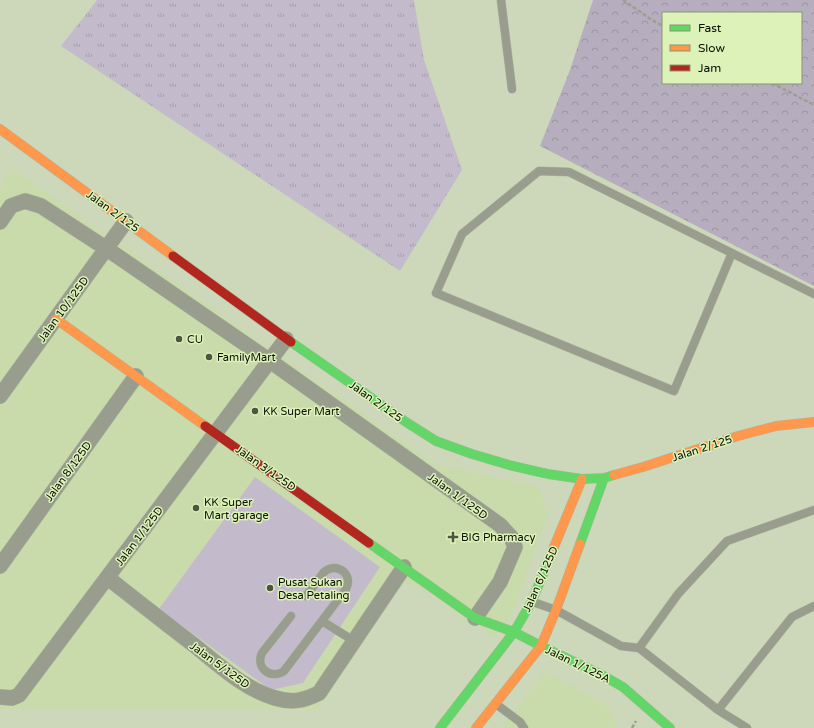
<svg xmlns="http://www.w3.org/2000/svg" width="814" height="728" viewBox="0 0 814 728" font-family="'Varela Round',sans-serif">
<defs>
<pattern id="grass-tufts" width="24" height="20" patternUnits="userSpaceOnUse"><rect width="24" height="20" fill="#c3bbcb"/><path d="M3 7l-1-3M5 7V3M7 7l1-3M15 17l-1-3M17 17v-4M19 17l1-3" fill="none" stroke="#a6a0ad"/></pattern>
<pattern id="forest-crowns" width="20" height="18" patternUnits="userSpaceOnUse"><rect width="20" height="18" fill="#b6adbf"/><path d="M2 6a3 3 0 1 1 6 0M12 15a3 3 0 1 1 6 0" fill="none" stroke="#9b94a2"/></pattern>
</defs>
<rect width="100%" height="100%" fill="#ccd8b9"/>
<path fill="#c9dbaa" d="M13,169L435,464L537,487L548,514L514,610L495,637L417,585L401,583L319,709H0V188Z
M545,672L602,702L615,718V728H501Z"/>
<path fill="url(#grass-tufts)" d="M97,0H414L424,60L462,170L400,271L61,46Z"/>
<path fill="url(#forest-crowns)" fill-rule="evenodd" d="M593,0H814V286L540,146L570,70ZM663,13H801V83H663Z"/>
<path fill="#c3bbcb" d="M255,477L380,567L303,683L271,690L159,609Z"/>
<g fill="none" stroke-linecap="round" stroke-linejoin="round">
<defs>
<path id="lane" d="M501,0L512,89
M732,253L674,391L436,293L462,234L539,171L569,172L814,294
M533,602L556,610L621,646L639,648L678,594L727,541L814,510
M291,616L262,653C255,668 271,680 284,671L346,589C354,574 336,561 324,572L306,596
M322,621L354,641
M639,648L718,710L747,728
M496,704L520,722L524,728
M718,710L792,617L814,606"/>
<path id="street" d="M0,222L11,206L25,201L41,206L107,249L270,361L500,525L511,537L515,547L500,582L475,618
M0,396L126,221
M0,566L136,376
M108,578C136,600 165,623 194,645C219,665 244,689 275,698C292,703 303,701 319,693L404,567
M0,697L12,698L19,695L286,339"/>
<path id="fast" d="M291,342L406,422L436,441L472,454L509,465L548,474L582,479L604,478L614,475
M369,543L475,618L514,632L541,646L602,675L623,687L670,728
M580,544L604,478
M440,728L514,632L532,601L554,547"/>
<path id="slow" d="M0,129L173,256
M56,319L205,426
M614,475L643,467L738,436L776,426L814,422
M554,547L582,479
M476,728L541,646L556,610L580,544"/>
<path id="jam" d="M173,256L291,342
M205,426L369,543"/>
</defs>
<use href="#lane" stroke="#acb59e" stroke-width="9"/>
<use href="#street" stroke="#acb59e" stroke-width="16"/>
<use href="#fast" stroke="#acb59e" stroke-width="10"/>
<use href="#slow" stroke="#acb59e" stroke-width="10"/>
<use href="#jam" stroke="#acb59e" stroke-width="10"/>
<path stroke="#9aa18e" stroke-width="2.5" stroke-dasharray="4 2" stroke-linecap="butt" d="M623,0L652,20L663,26
M772,83L814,105
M632,728L636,721"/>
<use href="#lane" stroke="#989d8e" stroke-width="8"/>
<use href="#street" stroke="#989d8e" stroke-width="15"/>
<use href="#fast" stroke="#63d668" stroke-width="9"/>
<use href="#slow" stroke="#ff974d" stroke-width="9"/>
<use href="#jam" stroke="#b3261e" stroke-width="9"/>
</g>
<g fill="#4d5541" stroke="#ddf2b9" stroke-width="1.5">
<circle cx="179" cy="339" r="4"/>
<circle cx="209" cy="357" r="4"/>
<circle cx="255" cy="411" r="4"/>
<circle cx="196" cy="508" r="4"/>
<path d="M451 531h4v4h4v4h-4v4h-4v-4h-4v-4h4z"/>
<circle cx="270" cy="588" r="4"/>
</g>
<g text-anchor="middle" stroke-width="3" stroke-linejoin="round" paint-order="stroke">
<g font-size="11" fill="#090f00" stroke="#ddf2b9">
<text transform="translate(113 211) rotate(36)" y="4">Jalan 2/125</text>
<text transform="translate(63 309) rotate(-54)" y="4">Jalan 10/125D</text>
<text transform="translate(376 401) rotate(35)" y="4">Jalan 2/125</text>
<text transform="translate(702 448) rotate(-18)" y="4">Jalan 2/125</text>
<text transform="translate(266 468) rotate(35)" y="4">Jalan 3/125D</text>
<text transform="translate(68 471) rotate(-54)" y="4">Jalan 8/125D</text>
<text transform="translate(458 496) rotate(36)" y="4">Jalan 1/125D</text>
<text transform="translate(139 536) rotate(-53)" y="4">Jalan 1/125D</text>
<text transform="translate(540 579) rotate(-66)" y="4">Jalan 6/125D</text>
<text transform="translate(578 664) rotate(26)" y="4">Jalan 1/125A</text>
<text transform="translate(220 665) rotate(36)" y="4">Jalan 5/125D</text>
</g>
<g font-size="11" fill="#090f00" stroke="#ddf2b9" text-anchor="start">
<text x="187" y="343">CU</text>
<text x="217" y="361">FamilyMart</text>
<text x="263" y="415">KK Super Mart</text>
<text x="204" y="506">KK Super<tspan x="204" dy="13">Mart garage</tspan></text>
<text x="461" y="541">BIG Pharmacy</text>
<text x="278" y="586">Pusat Sukan<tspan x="278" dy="13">Desa Petaling</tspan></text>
</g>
</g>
<rect x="662" y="12" width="140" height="72" fill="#ddf2b9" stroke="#88976f"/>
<rect x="670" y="25" width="20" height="6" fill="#63d668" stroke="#88976f"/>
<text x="698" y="32" font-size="12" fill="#090f00">Fast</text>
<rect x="670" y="45" width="20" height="6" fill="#ff974d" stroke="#88976f"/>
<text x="698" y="52" font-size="12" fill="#090f00">Slow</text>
<rect x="670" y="65" width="20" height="6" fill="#b3261e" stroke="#88976f"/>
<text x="698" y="72" font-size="12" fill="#090f00">Jam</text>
</svg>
